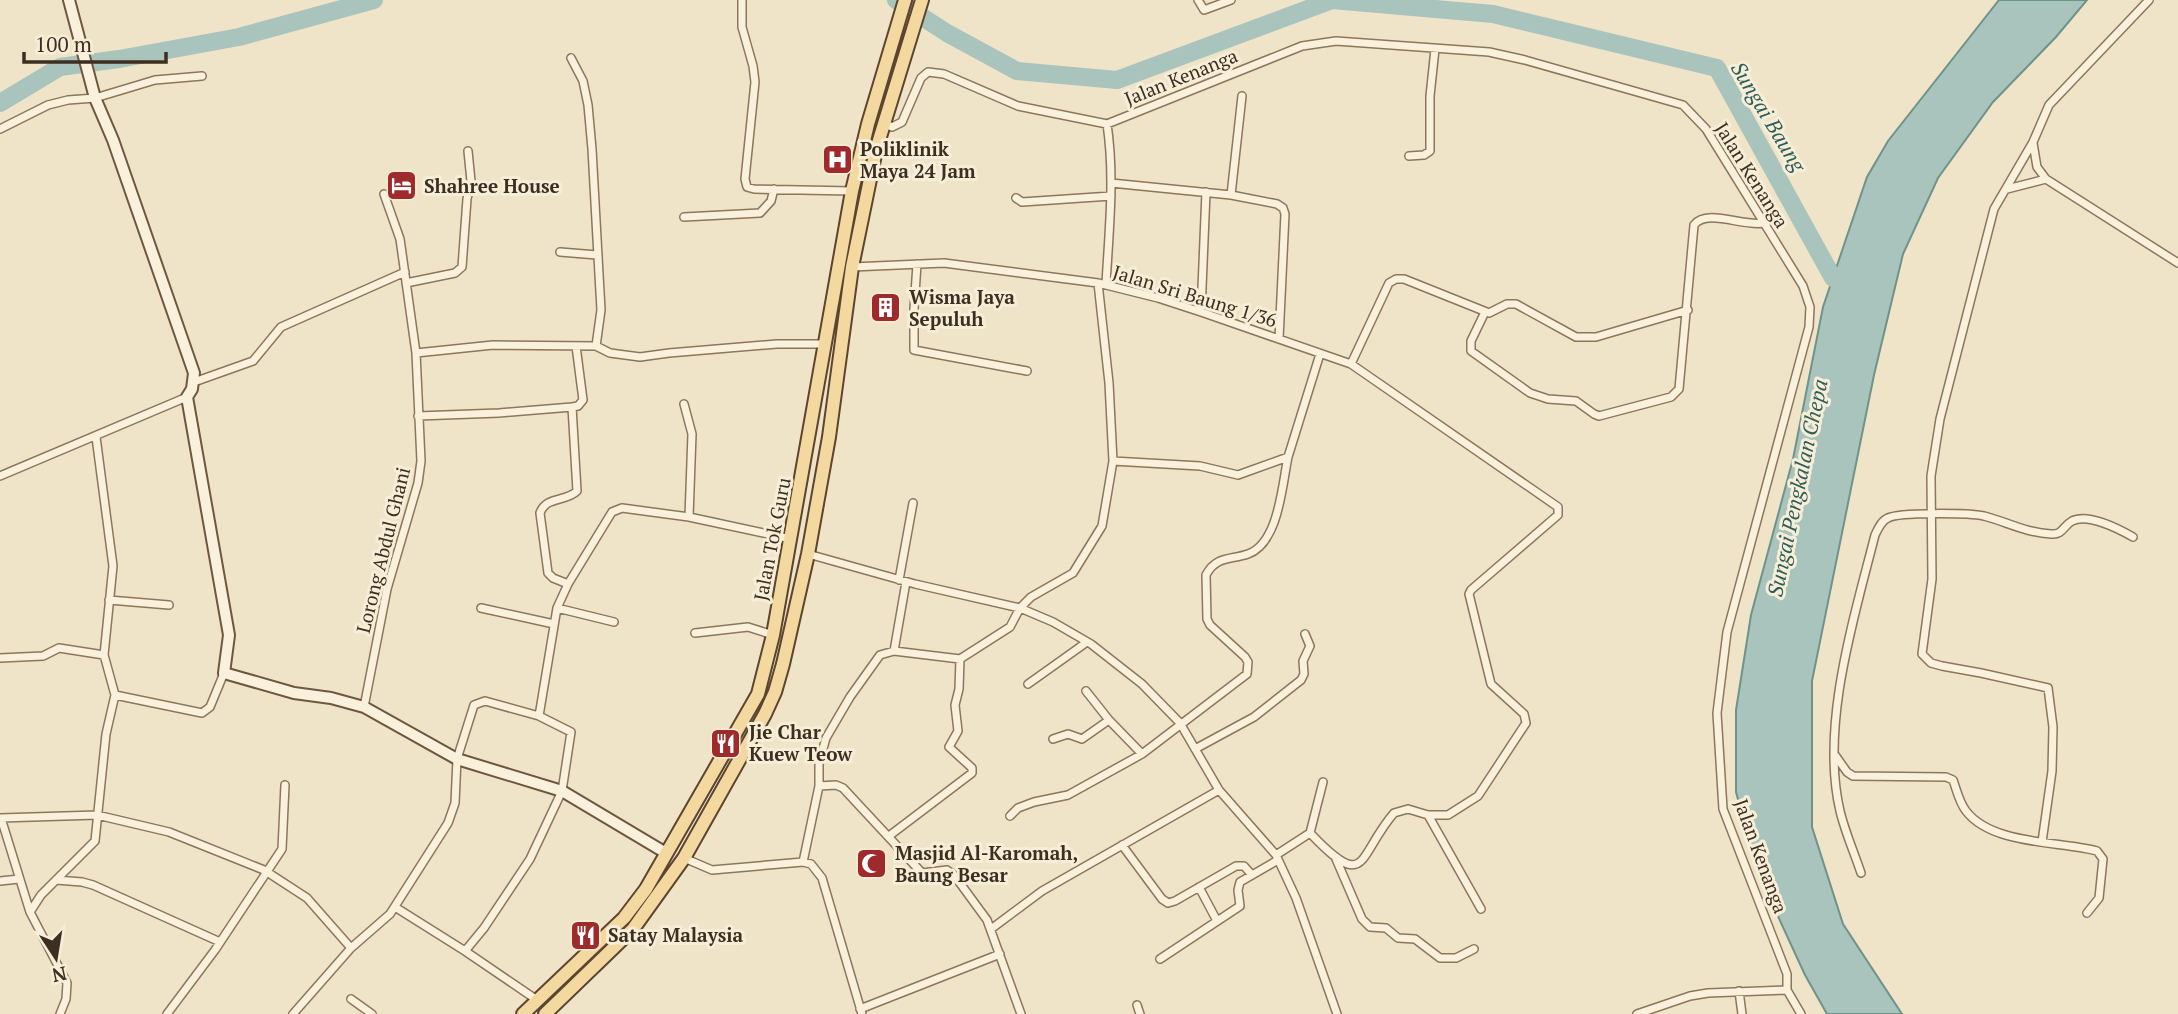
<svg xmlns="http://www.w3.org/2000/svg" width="2178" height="1014" viewBox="0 0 2178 1014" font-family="'PT Serif',serif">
<rect width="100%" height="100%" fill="#f0e4c8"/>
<path fill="#a9c4bc" stroke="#6f938a" stroke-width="2" d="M1999,0H2087L2056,37L1993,102L1938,178L1903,254L1874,375L1812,681V827L1843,924L1902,1014H1827L1805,975L1759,875L1736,792V710L1751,615L1793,459L1823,307L1867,177L1888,141Z"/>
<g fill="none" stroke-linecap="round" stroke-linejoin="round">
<path stroke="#a9c4bc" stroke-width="18" d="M896,0L947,33L1017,71L1117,80L1332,0L1493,14L1717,68L1833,278
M0,103L60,67L119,59L239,37L374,0"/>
<defs>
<path id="street" d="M742,0V27L753,66L755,82L745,179L747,187L754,189L852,191
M1198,0L1204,10L1231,0
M571,58L583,81L588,105L592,149L601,310L596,346
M884,123L892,127L902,122L921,78L928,72L944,74L1018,106L1107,124L1302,46L1336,41L1489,52L1525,60L1683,105L1706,129L1803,286L1810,307L1809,327L1727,632L1717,713L1723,809L1787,974V990L1801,1014
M0,129L48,105L68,100L95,98L155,80L202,76
M2033,143L2037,167L2046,179L2178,263
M1409,156L1424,155L1430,151V96L1435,49
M1111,183L1231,195L1277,204L1283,208L1285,214L1279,339
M2007,189L2046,179
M1231,195L1242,96
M1016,198L1022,202L1111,196
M684,217L760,213L771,201L774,189
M560,252L597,255
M917,264L914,309V350L1027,371
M852,267L944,263L1098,283L1158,298L1201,312L1351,364L1558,507V515L1471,590L1469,594L1491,684L1524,714L1526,723L1478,796L1448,815H1428L1408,809L1394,813C1357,856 1368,894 1310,833L1276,855
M406,283L455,273L462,267L467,199L471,181L468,151
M1106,284C1109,230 1115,177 1107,124
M1201,312L1206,192
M1485,312L1471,341V351L1530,393L1548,399L1576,401L1594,414L1599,416L1671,397L1679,389L1694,225C1707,208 1743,227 1764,223
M416,353L493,345L596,346L610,353L640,357L669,353L777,344H825
M1351,364L1389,283L1396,279H1404L1489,313L1507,304H1516L1576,337H1596L1688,310
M194,382L253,361L281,327L405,272
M684,404L692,434L689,517
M418,416L499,413L572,407
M96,437L113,566L104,655
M1113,461L1200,466L1238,475L1288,457L1320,354
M0,476L187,397
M808,554L915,584L1020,608L1053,622L1091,644L1142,684L1180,723L1219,790L1276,855L1296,898L1337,1014
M899,580L913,503
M568,584L553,578L548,573L540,513C546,496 566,502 577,491L572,407L578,406L583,400L576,346
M109,600L169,605
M481,608L554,624
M557,608L614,622
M695,633L748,627L773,635
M894,651L960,659
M0,658L43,656L59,648L104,655L115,695
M1028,684L1087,642
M1086,691L1109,720L1142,754
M364,707L387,589L418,483L421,461L416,353L400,239L384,194
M1053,739L1068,734L1082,739L1109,720
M1195,749L1254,717L1301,680L1304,674L1303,661L1310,646L1305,634
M1835,755L1847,772L1853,776L1946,777L1953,780C1957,791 1959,802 1966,811C1992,845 2059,841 2097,851L2103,859L2099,898L2087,913
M819,786L836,785L843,788L922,873L947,870L954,875L987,920L1021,1014
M1428,815L1481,909
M1010,816L1018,808L1034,802L1068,795L1142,754L1247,674L1248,662L1245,657L1210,625L1207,619L1206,575C1216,556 1230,560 1248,554C1279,543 1282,485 1288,457
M0,818L97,815L169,832L264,870L307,898L351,948
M1,818L30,912
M1310,833L1323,782
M889,836L972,773V768L949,747L958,731L955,705L959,689L960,659L1010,627L1020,608L1031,597L1073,573L1102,526L1113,461L1109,383L1098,283
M2042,842L2052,771L2053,727L2048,688L1981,673L1942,666L1931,663L1922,654L1932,579L1931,476L1940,419L1994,209L2033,142L2049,105L2149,0
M1122,845L1162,899L1168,903L1175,901L1236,866H1244L1252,875
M684,858L712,870L803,862L811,864L822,878L862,1014
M1336,859L1362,919L1370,927L1386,928L1398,938L1415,939L1440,958H1456L1474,949
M803,862L819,786V763L826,738L850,697L880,655L894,651L906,582
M1861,873C1854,852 1845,832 1840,811C1820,726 1854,618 1875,535C1878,529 1881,521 1888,518C1899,512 1969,513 1984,516C2007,522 2027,533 2051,534C2063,535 2063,526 2072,521C2088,513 2119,529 2133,537
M56,880L82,882L93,885L220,942
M0,881L19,879
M1199,887L1217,921
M395,907L465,951
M991,929L1042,891L1219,790
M1160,959L1240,906L1238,890L1240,882L1278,860
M1739,991L1742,1014
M351,999L372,1014
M537,1000L465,951L484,928L530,859L562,791L571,732L539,716
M1137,1005L1140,1014
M860,1009L1000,954
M60,1014L66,999L67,983L30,912L41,895L95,841L106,734L115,695L202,713L210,707L224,673
M167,1014L215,950L282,849L285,785
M293,1014L351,948L390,914L448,823L455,803L457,759L474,705L485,701L539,716L557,608L568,584L612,512L622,508L689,517L791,539
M1637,1014L1690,996L1708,993L1787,990"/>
<path id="secondary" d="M69,0L95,98L113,140L194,373L192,389L187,397L229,635L224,673L294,693L331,698L364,707L457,759L562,791L666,853"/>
<path id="primary" d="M523,1014L624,918L646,889L758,694L773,635L852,191L868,124L905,0
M545,1014L633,929L684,858L765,714L775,692L783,664L808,554L829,437L852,267L876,150L922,0"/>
</defs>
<use href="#street" stroke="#8d765c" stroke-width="10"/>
<use href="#secondary" stroke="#6f573f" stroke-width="14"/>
<use href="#primary" stroke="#5b4430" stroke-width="16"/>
<use href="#street" stroke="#faf1dc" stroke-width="7"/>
<use href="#secondary" stroke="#faf1dc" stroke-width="10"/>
<use href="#primary" stroke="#f3d9a0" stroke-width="12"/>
</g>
<defs>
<symbol id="hospital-square" viewBox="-11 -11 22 22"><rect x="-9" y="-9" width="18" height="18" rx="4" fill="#9e2a2b" stroke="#f7eed8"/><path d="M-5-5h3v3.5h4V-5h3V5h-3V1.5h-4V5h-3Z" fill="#fff"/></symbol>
<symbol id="hotel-square" viewBox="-11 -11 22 22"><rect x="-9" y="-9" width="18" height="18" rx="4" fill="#9e2a2b" stroke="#f7eed8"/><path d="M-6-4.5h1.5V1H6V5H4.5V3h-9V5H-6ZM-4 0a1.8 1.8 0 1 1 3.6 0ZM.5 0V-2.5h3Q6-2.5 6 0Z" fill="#fff"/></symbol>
<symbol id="building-square" viewBox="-11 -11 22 22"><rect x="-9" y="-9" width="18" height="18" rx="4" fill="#9e2a2b" stroke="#f7eed8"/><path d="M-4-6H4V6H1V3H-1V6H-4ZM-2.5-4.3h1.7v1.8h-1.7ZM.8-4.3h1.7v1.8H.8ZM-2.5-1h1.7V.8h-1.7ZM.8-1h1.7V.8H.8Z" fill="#fff"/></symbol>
<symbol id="restaurant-square" viewBox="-11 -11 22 22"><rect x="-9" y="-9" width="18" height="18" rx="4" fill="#9e2a2b" stroke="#f7eed8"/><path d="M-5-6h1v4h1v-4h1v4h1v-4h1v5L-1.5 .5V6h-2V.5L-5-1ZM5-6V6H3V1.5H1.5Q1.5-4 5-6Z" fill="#fff"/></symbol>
<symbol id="mosque-square" viewBox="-11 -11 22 22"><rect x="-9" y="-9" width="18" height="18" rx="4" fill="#9e2a2b" stroke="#f7eed8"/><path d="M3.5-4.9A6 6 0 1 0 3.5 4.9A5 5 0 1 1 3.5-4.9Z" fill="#fff"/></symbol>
</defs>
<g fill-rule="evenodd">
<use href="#hospital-square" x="820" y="142" width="35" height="35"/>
<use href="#hotel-square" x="384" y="168" width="35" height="35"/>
<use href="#building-square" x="868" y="290" width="35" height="35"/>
<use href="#restaurant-square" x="708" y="726" width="35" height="35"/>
<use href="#mosque-square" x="854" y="846" width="35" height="35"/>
<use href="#restaurant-square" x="568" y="918" width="35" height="35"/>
</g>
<g text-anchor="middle" stroke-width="6" stroke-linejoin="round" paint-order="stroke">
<g font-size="19" fill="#3d2e20" stroke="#f7eed8">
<text transform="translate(1181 77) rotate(-22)" y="7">Jalan Kenanga</text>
<text transform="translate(1752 175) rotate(58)" y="7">Jalan Kenanga</text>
<text transform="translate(1195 296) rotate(17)" y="7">Jalan Sri Baung 1/36</text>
<text transform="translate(772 539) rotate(-79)" y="7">Jalan Tok Guru</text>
<text transform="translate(383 550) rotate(-76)" y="7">Lorong Abdul Ghani</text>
<text transform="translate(1761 856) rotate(70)" y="7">Jalan Kenanga</text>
</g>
<g font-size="19" font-weight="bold" fill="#3d2e20" stroke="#f7eed8" text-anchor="start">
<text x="860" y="156">Poliklinik<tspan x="860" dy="22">Maya 24 Jam</tspan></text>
<text x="424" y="193">Shahree House</text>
<text x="909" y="304">Wisma Jaya<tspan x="909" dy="22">Sepuluh</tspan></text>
<text x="749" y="739">Jie Char<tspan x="749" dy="22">Kuew Teow</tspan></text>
<text x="895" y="860">Masjid Al-Karomah,<tspan x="895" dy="22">Baung Besar</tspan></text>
<text x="608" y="942">Satay Malaysia</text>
</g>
<g font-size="21" font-style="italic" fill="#2f5d5a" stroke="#f7eed8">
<text transform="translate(1768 117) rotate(59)" y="7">Sungai Baung</text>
<text transform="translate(1798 488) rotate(-78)" y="7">Sungai Pengkalan Chepa</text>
</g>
</g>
<g transform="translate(56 958) rotate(168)" stroke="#f7eed8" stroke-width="5" paint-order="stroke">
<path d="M0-5L12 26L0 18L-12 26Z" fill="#3d2e20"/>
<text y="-10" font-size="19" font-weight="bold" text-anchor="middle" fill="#3d2e20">N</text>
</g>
<path d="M24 52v10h142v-10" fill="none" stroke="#3d2e20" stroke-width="3.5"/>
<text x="35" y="52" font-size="21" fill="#3d2e20" stroke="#f7eed8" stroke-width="5" paint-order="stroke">100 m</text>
</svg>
